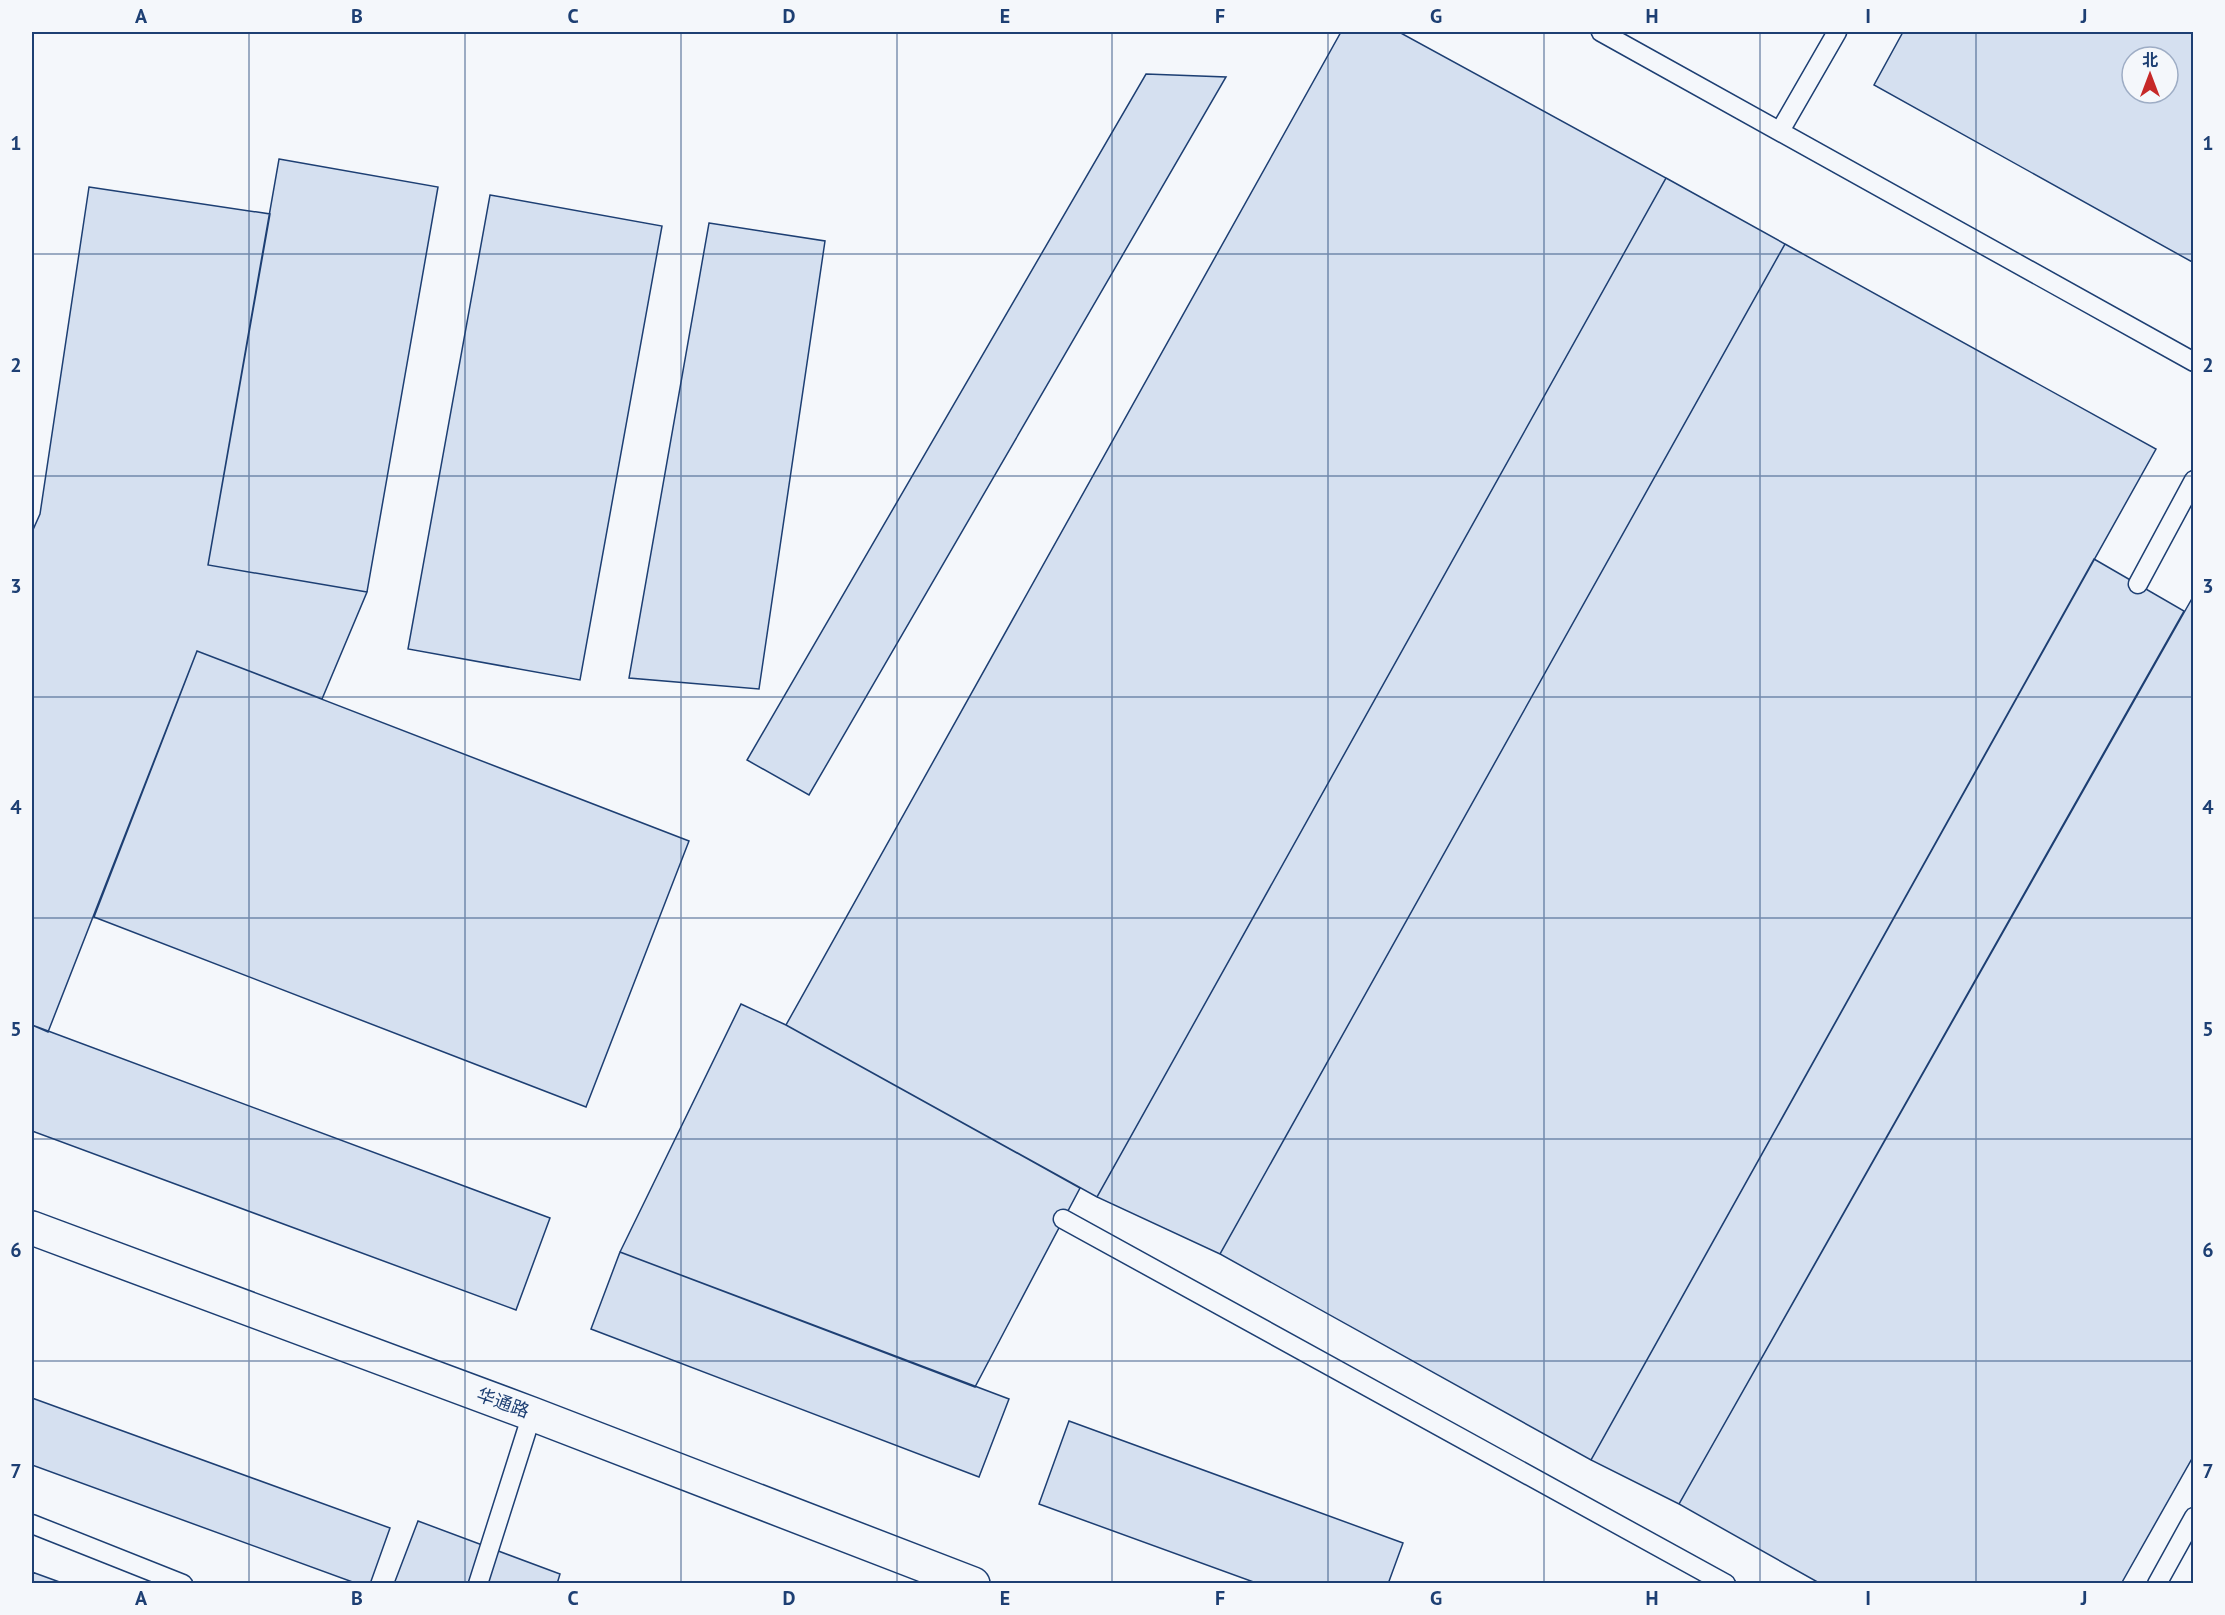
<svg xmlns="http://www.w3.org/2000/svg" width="2225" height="1615" viewBox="0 0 2225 1615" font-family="'PT Sans','Noto Sans SC',sans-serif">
<rect width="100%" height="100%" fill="#f4f7fb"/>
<path fill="#d5e0f0" stroke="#1d3f73" stroke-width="1.5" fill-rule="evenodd" d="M1341,32H1399L1666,178L1097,1197L786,1025Z
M1903,32H2194V263L1874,85ZM2132,57H2168V93H2132Z
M1146,74L1226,77L809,795L747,760Z
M279,159L438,187L367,592L208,565Z
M1666,178L1785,244L1220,1254L1097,1197Z
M89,187L270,214L208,565L367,592L322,699L197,651L48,1032L32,1025V532L40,514Z
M490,195L662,226L580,680L408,649Z
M709,223L825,241L759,689L629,678Z
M1785,244L2156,449L1591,1460L1220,1254Z
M2094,559L2184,611L1679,1504L1591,1460Z
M2194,595V1455L2121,1584H1821L1679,1504Z
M197,651L689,841L586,1107L94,917Z
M741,1004L786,1025L1080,1188L975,1387L620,1252Z
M32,1025L550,1218L516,1310L32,1131Z
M620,1252L1009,1399L979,1477L591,1329Z
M32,1398L390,1528L370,1584H358L32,1465Z
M1069,1421L1403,1543L1388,1584H1259L1039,1504Z
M418,1521L560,1574L557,1584H394Z
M32,1572L65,1584H32Z"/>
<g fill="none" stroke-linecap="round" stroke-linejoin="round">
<defs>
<path id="lane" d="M1601,32L2194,362
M1780,131L1837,32
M2138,584L2194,480
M1063,1219L1726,1584
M32,1524L183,1584
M478,1584L532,1414
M2157,1584L2194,1517"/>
<path id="street" d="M32,1228L532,1414L973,1584"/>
</defs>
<use href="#lane" stroke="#1d3f73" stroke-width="21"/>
<use href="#street" stroke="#1d3f73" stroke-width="36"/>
<use href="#lane" stroke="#f4f7fb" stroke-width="18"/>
<use href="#street" stroke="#f4f7fb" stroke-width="33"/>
</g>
<path fill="none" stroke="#1d3f73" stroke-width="1.5" stroke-opacity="0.55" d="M249,32V1584M465,32V1584M681,32V1584M897,32V1584M1112,32V1584M1328,32V1584M1544,32V1584M1760,32V1584M1976,32V1584M32,254H2194M32,476H2194M32,697H2194M32,918H2194M32,1139H2194M32,1361H2194"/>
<g text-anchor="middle" stroke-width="4.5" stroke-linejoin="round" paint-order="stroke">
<g font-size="18" fill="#1d3f73" stroke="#f4f7fb">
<text transform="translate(503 1403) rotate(20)" y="6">华通路</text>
</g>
</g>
<rect width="2225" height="1615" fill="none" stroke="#f4f7fb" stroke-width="66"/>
<g transform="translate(2150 75)"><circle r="28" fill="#f4f7fb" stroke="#9eadc5" stroke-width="1.5"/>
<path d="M0-4.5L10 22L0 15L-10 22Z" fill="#c62828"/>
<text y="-9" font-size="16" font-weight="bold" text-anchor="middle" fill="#1d3f73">北</text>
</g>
<rect x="33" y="33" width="2159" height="1549" fill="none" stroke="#1d3f73" stroke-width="2"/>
<g font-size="20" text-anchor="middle" font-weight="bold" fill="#1d3f73">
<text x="141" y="23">A</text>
<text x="357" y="23">B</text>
<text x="573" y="23">C</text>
<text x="789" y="23">D</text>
<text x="1005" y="23">E</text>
<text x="1220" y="23">F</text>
<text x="1436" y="23">G</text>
<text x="1652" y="23">H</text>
<text x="1868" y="23">I</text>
<text x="2084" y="23">J</text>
<text x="16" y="150">1</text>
<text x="2208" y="150">1</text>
<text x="16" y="372">2</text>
<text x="2208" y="372">2</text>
<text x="16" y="593">3</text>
<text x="2208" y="593">3</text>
<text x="16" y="814">4</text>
<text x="2208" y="814">4</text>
<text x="16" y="1036">5</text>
<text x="2208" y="1036">5</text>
<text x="16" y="1257">6</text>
<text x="2208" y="1257">6</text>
<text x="16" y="1478">7</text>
<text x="2208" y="1478">7</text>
<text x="141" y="1605">A</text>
<text x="357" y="1605">B</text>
<text x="573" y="1605">C</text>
<text x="789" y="1605">D</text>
<text x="1005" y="1605">E</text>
<text x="1220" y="1605">F</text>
<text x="1436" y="1605">G</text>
<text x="1652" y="1605">H</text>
<text x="1868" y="1605">I</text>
<text x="2084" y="1605">J</text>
</g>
</svg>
